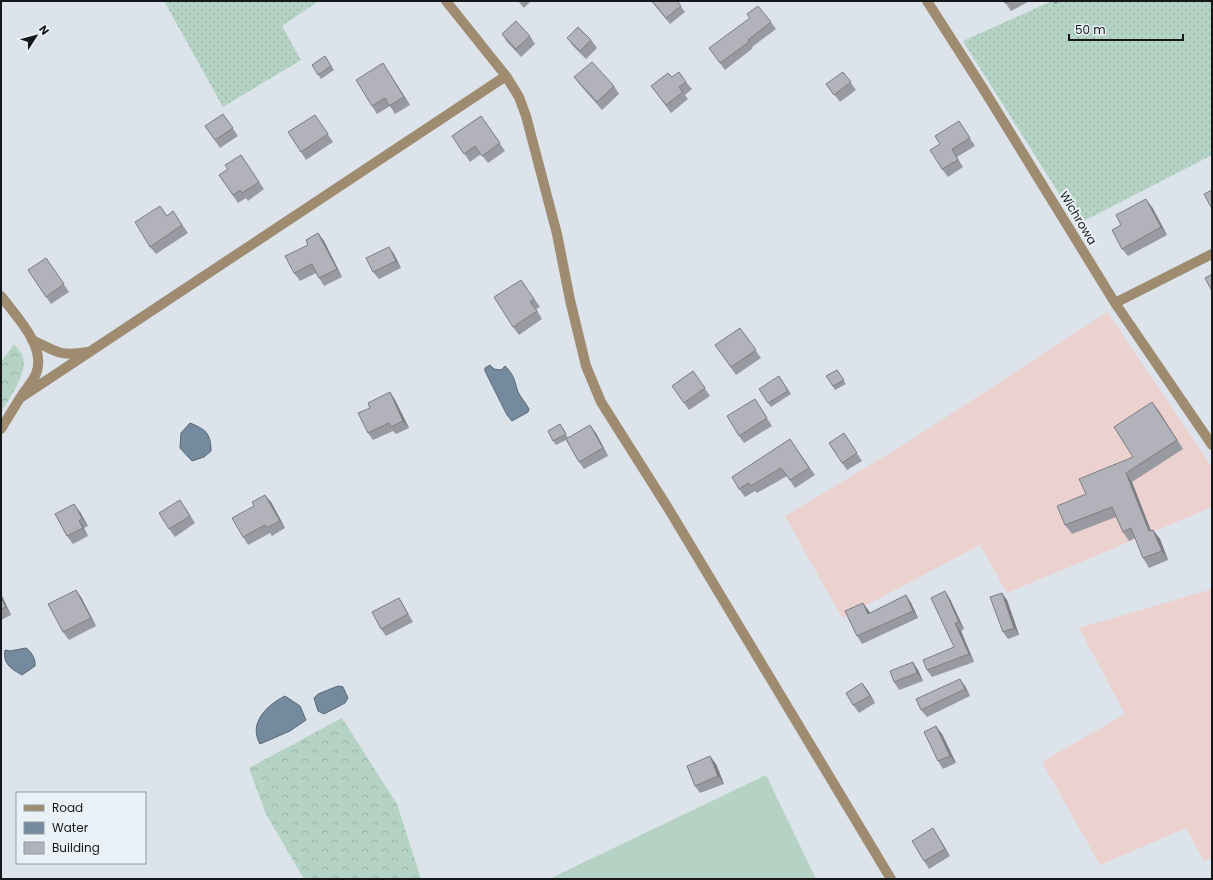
<svg xmlns="http://www.w3.org/2000/svg" width="1213" height="880" viewBox="0 0 1213 880" font-family="Poppins,sans-serif">
<defs>
<pattern id="grass-dots" width="8" height="8" patternUnits="userSpaceOnUse"><rect width="8" height="8" fill="#b4d3c4"/><path d="M2 2h.1M6 6h.1" fill="none" stroke="#9ab4a8" stroke-width="1.8" stroke-linecap="round"/></pattern>
<pattern id="forest-crowns" width="20" height="18" patternUnits="userSpaceOnUse"><rect width="20" height="18" fill="#b4d3c4"/><path d="M2 6a3 3 0 1 1 6 0M12 15a3 3 0 1 1 6 0" fill="none" stroke="#9ab4a8"/></pattern>
</defs>
<rect width="100%" height="100%" fill="#dce3ea"/>
<path fill="#ecd2cf" d="M1107,312L1212,467V507L1007,593L980,545L842,618L785,516L908,442Z
M1212,589V857L1204,861L1186,828L1100,865L1042,762L1125,714L1079,628Z"/>
<path fill="url(#grass-dots)" d="M164,1H319L282,26L301,60L223,107Z
M1052,1H1212V155L1078,224L963,41Z"/>
<path fill="url(#forest-crowns)" d="M14,344C17,348 22,353 23,357C28,373 9,399 1,412V362Z
M342,718L397,804L421,879H304L266,814L249,768Z"/>
<path fill="#b4d3c4" d="M766,775L816,879H549Z"/>
<path fill="#748a9e" stroke="#586876" d="M490,365L494,369L501,370L505,366C515,376 514,380 518,392C521,398 526,403 529,409L528,412L512,421L507,415L485,371V368Z
M190,423C205,429 211,433 211,451L204,457L192,461L180,448L181,433Z
M26,648C31,651 36,659 35,666L22,675C10,668 3,664 5,650L10,651Z
M338,686L343,687L348,698L345,703L324,714L318,711L314,698L318,694Z
M285,696L300,706L306,720L290,731L260,744C248,723 267,705 285,696Z"/>
<g fill="none" stroke-linecap="round" stroke-linejoin="round">
<path stroke="#9e8b70" stroke-width="10" d="M927,1L984,90L1115,303L1212,445
M506,76L519,97L526,116L557,234L570,300L586,366L601,402L668,508L891,879
M1,296C16,316 47,347 36,374C33,381 27,388 22,395
M1115,303L1212,254
M32,340C57,351 58,357 87,352
M1,429L20,398L506,76L446,1"/>
</g>
<path fill="#9999a1" d="M518,1H531L524,8Z
M651,1H677L685,12L670,24Z
M1004,1H1028V2L1011,11Z
M1052,1H1062L1055,4Z
M771,22L776,29L752,47L753,48L725,70L709,48Z
M502,34L530,36L535,44L521,57L507,42Z
M567,38L591,40L597,48L586,59L573,46Z
M325,56L334,70L321,79L312,65Z
M383,63L410,105L395,114L390,106L377,114L372,106Z
M843,72L856,90L840,102L826,84Z
M574,77L614,86L619,94L602,110L580,85Z
M672,77L686,82L692,89L685,95L688,99L671,113L651,86Z
M223,114L238,136L220,148L205,126Z
M315,115L333,142L306,160L301,152Z
M481,116L505,151L488,163L481,154L470,162L452,136Z
M959,121L975,146L957,157L963,167L948,177L942,169L940,144Z
M241,155L264,189L248,201L246,198L238,203L219,175L228,169Z
M1152,207L1167,235L1128,256L1122,249L1121,225Z
M173,211L188,233L156,254L150,247L167,216Z
M318,233L324,241L342,277L324,286L316,273L300,281L294,273L308,245Z
M394,254L401,268L379,279L373,272Z
M46,258L69,292L51,304L28,270Z
M521,280L540,307L536,309L542,319L519,335L513,327Z
M740,328L761,358L736,375L715,345Z
M837,370L846,384L835,390L826,376Z
M693,371L710,396L689,410L672,386Z
M779,376L791,394L771,407L768,403Z
M390,392L395,400L409,428L396,434L393,431L373,440L368,433L370,408Z
M755,399L772,426L744,443L739,436Z
M1152,402L1183,449L1132,482L1151,531L1153,530L1160,539L1168,560L1149,568L1143,558L1135,538L1129,541L1123,532L1116,517L1072,534L1065,525L1086,494L1133,457Z
M563,428L568,438L596,433L608,456L584,469L579,462L566,440L556,445L553,441Z
M790,439L815,475L795,488L787,476L757,493L755,491L745,497L739,489Z
M849,441L862,461L847,470L842,463Z
M271,502L285,528L272,536L270,533L248,545L243,537Z
M185,507L195,523L175,537L169,529Z
M80,512L88,526L84,528L88,536L73,544L67,536Z
M1,594L11,615L1,620Z
M906,595L911,603L918,618L862,644L857,636L863,603L870,613Z
M81,597L96,626L69,640L63,632Z
M399,598L404,606L413,622L386,636L381,629Z
M950,599L964,629L961,631L974,662L932,677L927,670L954,647Z
M1007,600L1019,635L1008,639L1003,632Z
M918,670L923,681L899,690L894,682Z
M862,683L868,691L875,703L859,713L853,705Z
M965,686L970,696L927,717L921,710Z
M942,734L956,763L943,769L938,761Z
M716,764L724,784L700,793L695,786Z
M938,836L950,856L929,869L924,861Z"/>
<path fill="#7d7d83" d="M383,63L388,71L410,105L404,97Z
M1146,199L1152,207L1167,235L1161,227Z
M318,233L324,241L342,277L337,269Z
M389,247L394,254L401,268L396,261Z
M390,392L395,400L409,428L403,421Z
M1152,402L1159,411L1183,449L1177,440Z
M590,425L596,433L608,456L603,448Z
M1126,473L1132,482L1155,541L1149,531Z
M265,495L271,502L285,528L280,521Z
M74,504L80,512L88,526L82,518Z
M79,521L84,528L88,536L83,528Z
M1153,530L1160,539L1168,560L1162,551Z
M76,590L81,597L96,626L91,618Z
M945,591L950,599L964,629L959,622Z
M1002,593L1007,600L1019,635L1014,628Z
M1,594L11,615L6,607L1,598Z
M906,595L911,603L918,618L913,611Z
M863,603L869,611L874,622L868,614Z
M955,623L961,631L974,662L969,654Z
M913,662L918,670L923,681L917,673Z
M960,679L965,686L970,696L965,689Z
M862,683L868,691L875,703L870,696Z
M936,726L942,734L956,763L950,756Z
M710,756L716,764L724,784L718,776Z
M933,828L938,836L950,856L945,849Z"/>
<path fill="#b2b2bb" stroke="#7d7d83" d="M652,1H677L681,6L666,18Z
M1004,1H1010L1005,3Z
M758,6L771,22L748,40L749,42L720,63L709,48L750,18L747,14Z
M516,21L530,36L516,49L502,34Z
M578,27L591,40L580,51L567,38Z
M325,56L331,66L318,75L312,65Z
M592,62L614,86L597,102L574,77Z
M383,63L404,97L389,106L385,98L372,106L356,80Z
M679,72L686,82L679,87L683,92L666,105L651,86L668,73L672,77Z
M843,72L851,82L834,95L826,84Z
M223,114L233,128L215,140L205,126Z
M315,115L328,134L301,152L288,132Z
M481,116L500,143L482,156L475,146L464,154L452,136Z
M959,121L970,138L952,149L958,160L942,169L930,150L940,144L935,136Z
M241,155L259,182L242,193L240,190L233,195L219,175L228,169L225,165Z
M1212,190V209L1204,194Z
M1146,199L1161,227L1122,249L1112,230L1121,225L1116,215Z
M160,206L167,216L173,211L182,225L150,247L135,222Z
M318,233L337,269L319,278L312,264L294,273L285,256L308,245L306,240Z
M389,247L396,261L373,272L366,258Z
M46,258L64,284L46,297L28,270Z
M1212,273V291L1205,278L1211,275Z
M521,280L534,299L530,302L537,311L513,327L494,297Z
M740,328L756,350L731,367L715,345Z
M837,370L844,380L833,386L826,376Z
M693,371L705,388L684,403L672,386Z
M779,376L788,391L768,403L759,389Z
M390,392L403,421L391,427L389,423L368,433L358,413L370,408L368,403Z
M755,399L767,418L739,436L727,416Z
M1152,402L1177,440L1126,473L1149,531L1153,530L1162,551L1143,558L1131,528L1123,532L1112,507L1065,525L1057,506L1086,494L1079,479L1133,457L1114,427Z
M560,424L566,434L553,441L548,431Z
M590,425L603,448L579,462L566,439Z
M844,433L857,453L842,463L829,443Z
M790,439L809,468L790,480L781,468L751,486L749,483L739,489L732,477Z
M265,495L280,521L266,528L265,525L243,537L232,518L254,506L252,502Z
M180,500L190,516L169,529L159,513Z
M74,504L82,518L79,521L83,528L67,536L55,514Z
M76,590L91,618L63,632L48,604Z
M945,591L959,622L955,623L969,654L927,670L923,660L954,647L931,598Z
M1002,593L1014,628L1003,632L990,597Z
M906,595L913,611L857,636L845,611L863,603L868,614Z
M1,598L6,607L1,609Z
M399,598L408,614L381,629L372,612Z
M913,662L917,673L894,682L890,671Z
M960,679L965,689L921,710L916,699Z
M862,683L870,696L853,705L846,693Z
M936,726L950,756L938,761L924,732Z
M710,756L718,776L695,786L687,766Z
M933,828L945,849L924,861L912,841Z"/>
<g text-anchor="middle" stroke-width="4" stroke-linejoin="round" paint-order="stroke">
<g font-size="12" fill="#15171a" stroke="#e9f1f7">
<text transform="translate(1078 218) rotate(59)" y="4">Wichrowa</text>
</g>
</g>
<rect width="1213" height="880" fill="none" stroke="#15171a" stroke-width="4"/>
<rect x="16" y="792" width="130" height="72" fill="#e9f1f7" stroke="#949a9f"/>
<rect x="24" y="805" width="20" height="6" fill="#9e8b70" stroke="#949a9f"/>
<text x="52" y="812" font-size="12" fill="#15171a">Road</text>
<rect x="24" y="822" width="20" height="12" fill="#748a9e" stroke="#949a9f"/>
<text x="52" y="832" font-size="12" fill="#15171a">Water</text>
<rect x="24" y="842" width="20" height="12" fill="#b2b2bb" stroke="#949a9f"/>
<text x="52" y="852" font-size="12" fill="#15171a">Building</text>
<g transform="translate(36 36) rotate(54)" stroke="#e9f1f7" stroke-width="3" paint-order="stroke">
<path d="M0-3L7 15L0 10L-7 15Z" fill="#15171a"/>
<text y="-6" font-size="11" font-weight="bold" text-anchor="middle" fill="#15171a">N</text>
</g>
<path d="M1069 34v6h114v-6" fill="none" stroke="#15171a" stroke-width="2"/>
<text x="1075" y="34" font-size="12" fill="#15171a" stroke="#e9f1f7" stroke-width="3" paint-order="stroke">50 m</text>
</svg>
